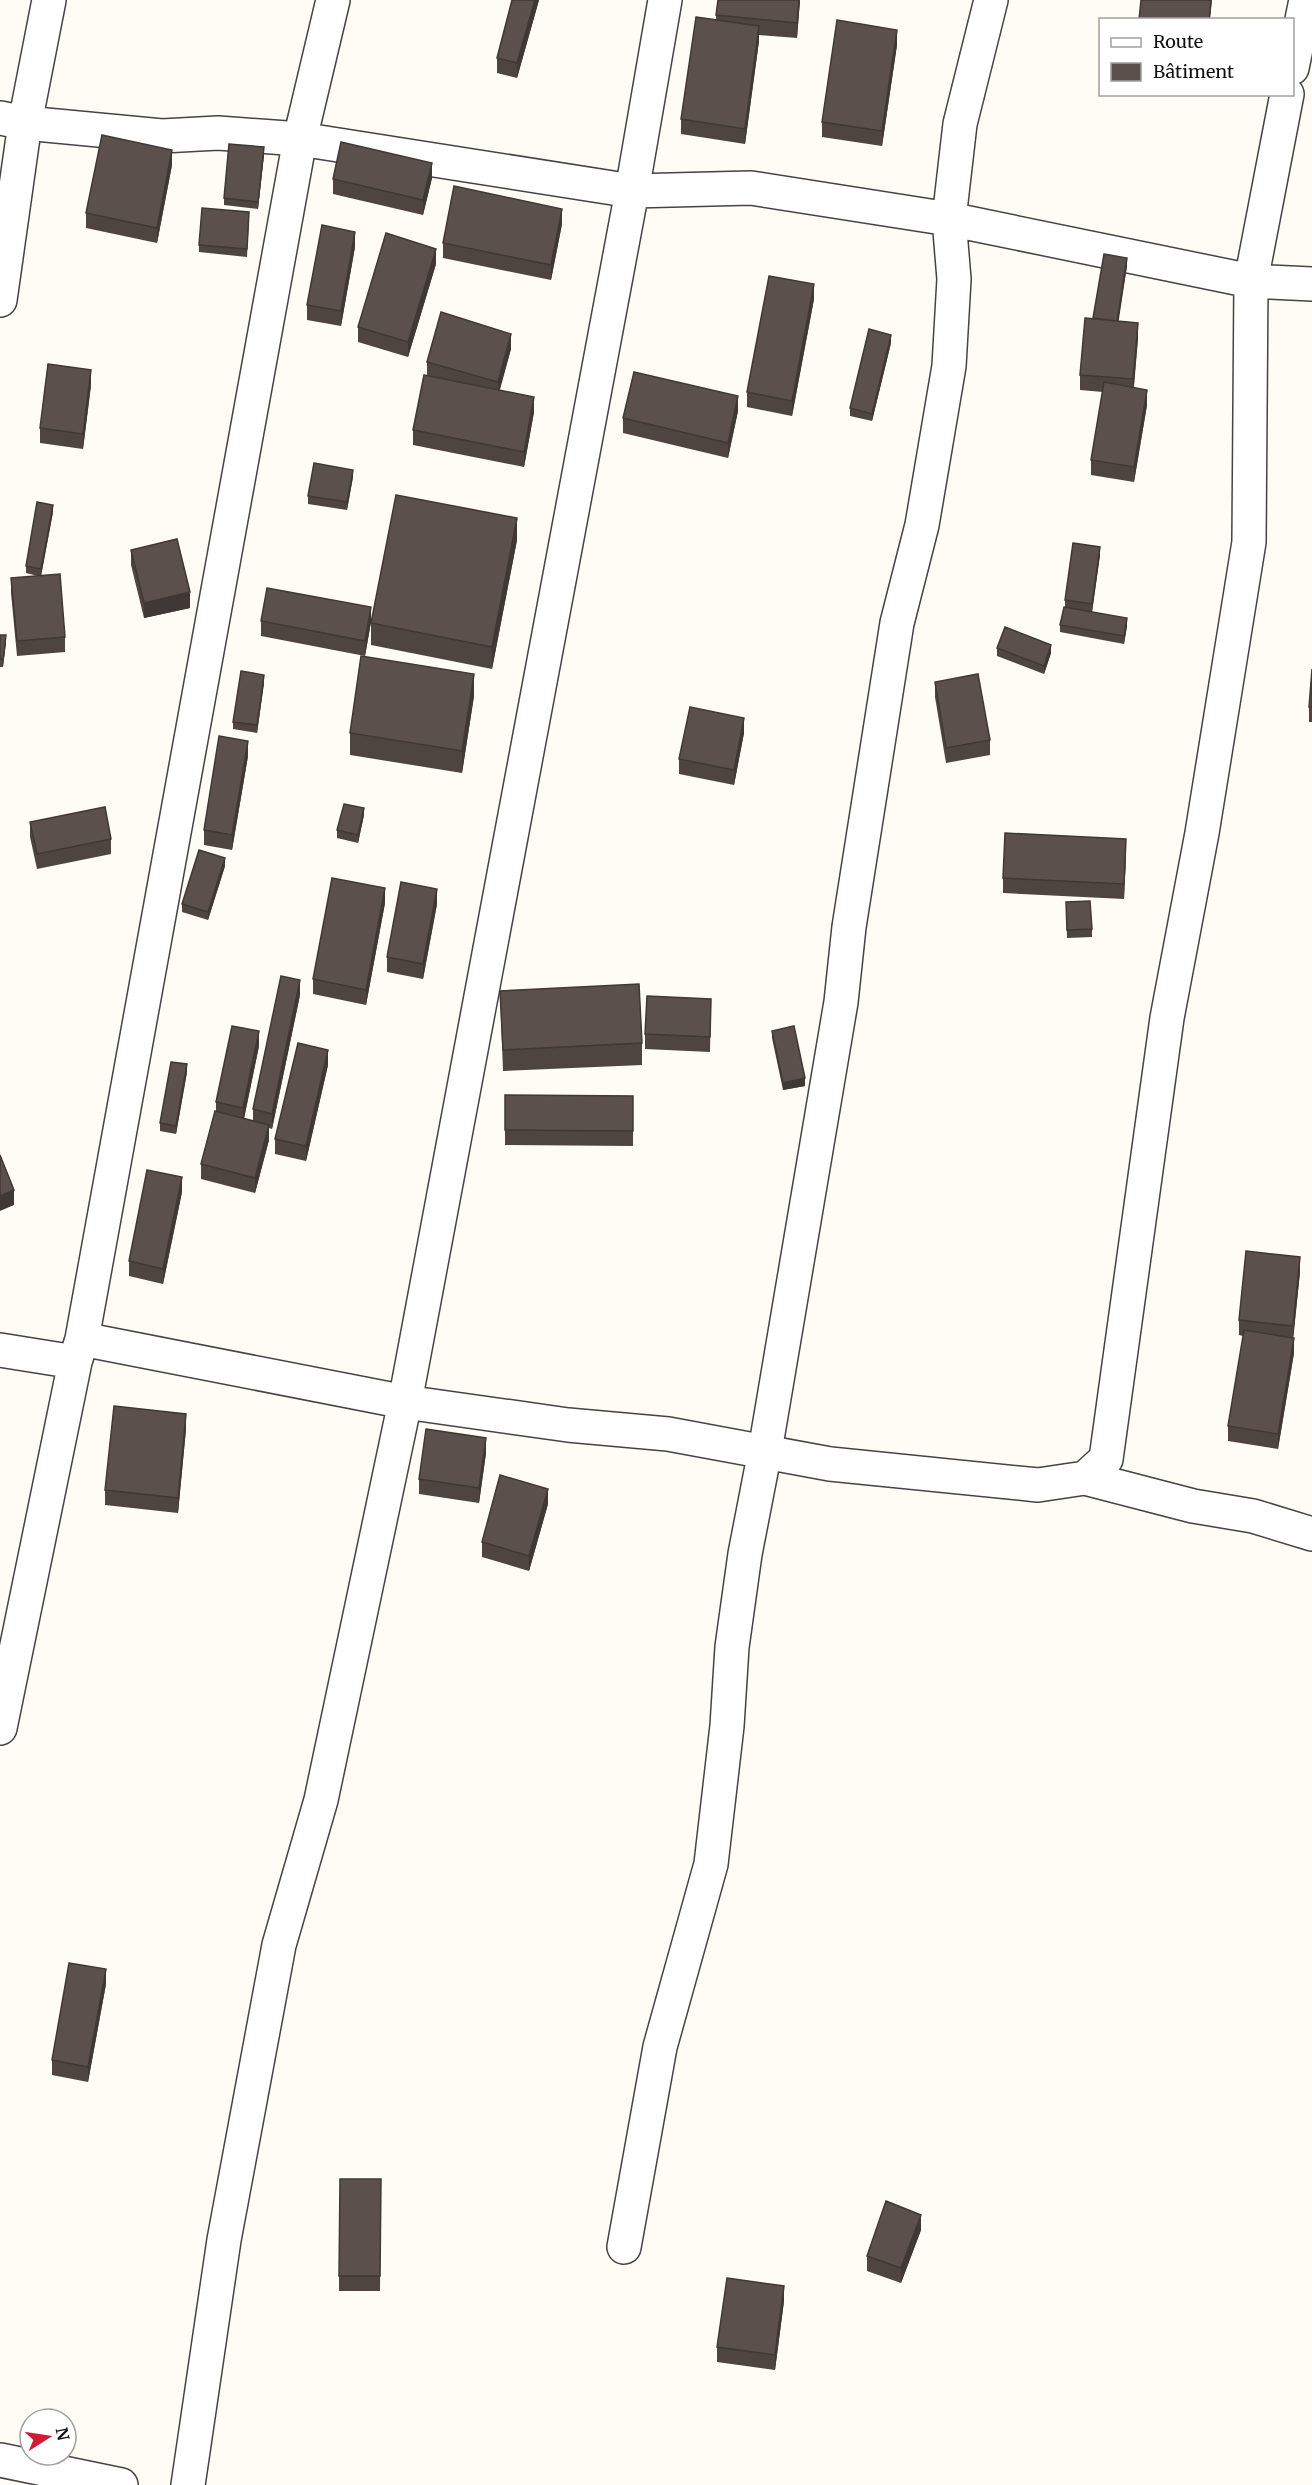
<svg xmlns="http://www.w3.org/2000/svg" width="1312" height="2485" viewBox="0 0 1312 2485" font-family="Merriweather,serif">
<rect width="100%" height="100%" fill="#fffcf5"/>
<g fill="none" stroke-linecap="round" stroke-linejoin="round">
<defs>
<path id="street" d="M1292,68L1306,0
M0,118L25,123L162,136L218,133L300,139L632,191L751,188L949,219L1251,281L1312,284
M0,300L25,123L49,0
M82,1339L405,1402L568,1425L668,1434L830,1464L1038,1485L1085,1478L1106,1459L1167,1018L1202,833L1249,542L1251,281L1287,94
M0,1350L75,1362
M1085,1478L1193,1506L1253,1516L1312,1534
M0,1728L75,1362L82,1339L300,139L333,0
M624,2247L660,2047L711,1864L727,1726L732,1647L745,1554L765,1451L841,1002L849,927L897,623L922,525L949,366L954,279L949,219L960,124L991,0
M0,2460L121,2485
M188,2485L224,2240L279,1945L321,1800L405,1402L632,191L665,0"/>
</defs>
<use href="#street" stroke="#444" stroke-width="36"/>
<use href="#street" stroke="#fff" stroke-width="33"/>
</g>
<path fill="#4e4541" d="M539,0L517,78L497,73V58Z
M800,0L797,38L759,35V41L745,144L681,134V119L716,20V15Z
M897,45L882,146L822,137V122Z
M264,155L258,209L224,205V198Z
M172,165L157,243L86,228V213Z
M432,178L423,215L333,194V179Z
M249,220L247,257L199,252V245Z
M562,224L551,280L443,258V243Z
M355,247L341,326L307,320V305Z
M436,264L408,357L358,342V327Z
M1127,266L1118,321L1138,338L1134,387L1147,405L1134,482L1091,475V460L1103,392L1080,390V375Z
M814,299L792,416L747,407V392Z
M891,343L872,421L850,416V408Z
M511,349L499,390L534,412L524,467L413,445V430L427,376V362Z
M91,385L83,449L40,443V428Z
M738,411L728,458L623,433V418Z
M353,477L347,510L308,504V496Z
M53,512L41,576L65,637V652L17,656L11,593V578L38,576L26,573V566Z
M517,540L492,669L371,645V623Z
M131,550L190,608L144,618L131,565Z
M1100,555L1092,612L1127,626L1124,644L1060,632V625L1065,607V600Z
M261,621L371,622L365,656L261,636Z
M0,635L6,642L3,667H0Z
M997,648L1051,653L1044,674L997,656Z
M1312,669V722H1309V707Z
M935,682L990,740V755L946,763L935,697Z
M264,683L257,733L233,729V722Z
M474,696L462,773L350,755V733Z
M744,733L734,785L679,774V759Z
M248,756L232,850L204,845V830Z
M364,815L358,843L337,838V830Z
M30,822L111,839V854L37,869L30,837Z
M1126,854L1124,899L1003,893V878Z
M225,866L208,920L182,912V904Z
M1066,902L1092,929V937L1067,938Z
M385,903L366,1005L313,994V979Z
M437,904L423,979L387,972V957Z
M500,991L642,1043V1065L503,1071Z
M300,995L272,1129L269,1128V1140L255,1193L201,1179V1164L216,1111V1102L259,1046L244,1119L253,1121V1109Z
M711,999L710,1052L645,1049V1034Z
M772,1031L805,1086L783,1090L772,1038Z
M328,1065L306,1161L275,1154V1139Z
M187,1072L176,1134L160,1131V1123Z
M505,1095L633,1096V1146L505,1145Z
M182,1192L163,1284L129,1276V1261Z
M1300,1272L1293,1338L1294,1353L1278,1449L1228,1441V1426L1243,1336L1239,1335V1320Z
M186,1429L178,1513L105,1505V1490Z
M486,1453L479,1503L419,1494V1479Z
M548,1504L529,1571L482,1557V1542Z
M106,1984L88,2082L52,2075V2060Z
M381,2179L380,2291H339V2276Z
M921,2230L901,2283L867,2271V2256Z
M784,2301L775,2370L717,2362V2347Z"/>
<path fill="#403835" d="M535,0H539L517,78V63Z
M799,0H800L797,38V23Z
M1211,0H1212L1210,20H1209Z
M759,26V41L745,144V129Z
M897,30V45L882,146V131Z
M264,147V155L258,209V202Z
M172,150V165L157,243V228Z
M432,163V178L423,215V200Z
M562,209V224L551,280V265Z
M355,232V247L341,326V311Z
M436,249V264L408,357V342Z
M1127,258V266L1117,332V324Z
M814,284V299L792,416V401Z
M1138,323V338L1133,394V379Z
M511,334V349L498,397V382Z
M891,335V343L872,421V414Z
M91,370V385L83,449V434Z
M1147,390V405L1134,482V467Z
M738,396V411L728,458V443Z
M534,397V412L524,467V452Z
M353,470V477L347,510V502Z
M53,505V512L41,576V569Z
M517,518V540L492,669V647Z
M1100,547V555L1092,612V604Z
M190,592V608L144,618V603Z
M371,607V622L365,656V641Z
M1127,618V626L1124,644V636Z
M6,635V642L3,667V659Z
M1051,645V653L1044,674V666Z
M474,674V696L462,773V751Z
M264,675V683L257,733V725Z
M744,718V733L734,785V770Z
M248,741V756L232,850V835Z
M364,808V815L358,843V835Z
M1126,839V854L1124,899V884Z
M225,858V866L208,920V912Z
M385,888V903L366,1005V990Z
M437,889V904L423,979V964Z
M300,980V995L272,1129V1114Z
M259,1031V1046L243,1123V1108Z
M328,1050V1065L306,1161V1146Z
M187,1064V1072L176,1134V1126Z
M805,1078V1086L783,1090V1083Z
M269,1125V1140L255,1193V1178Z
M182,1177V1192L163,1284V1269Z
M14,1190V1205L0,1211V1196Z
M1300,1257V1272L1293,1341V1326Z
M1294,1338V1353L1278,1449V1434Z
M186,1414V1429L178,1513V1498Z
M486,1438V1453L479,1503V1488Z
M548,1489V1504L529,1571V1556Z
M106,1969V1984L88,2082V2067Z
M921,2215V2230L901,2283V2268Z
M784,2286V2301L775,2370V2355Z"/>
<path fill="#5b504c" stroke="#403835" stroke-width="1.5" d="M512,0H535L517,63L497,58Z
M718,0H799L797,23L716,15Z
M1141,0H1211L1209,20H1139Z
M696,17L759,26L745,129L681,119Z
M837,20L897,30L882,131L822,122Z
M102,135L172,150L157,228L86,213Z
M341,142L432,163L423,200L333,179Z
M229,144L264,147L258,202L224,198Z
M454,186L562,209L551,265L443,243Z
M202,208L249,212L247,249L199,245Z
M322,225L355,232L341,311L307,305Z
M386,233L436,249L408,342L358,327Z
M1104,254L1127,258L1117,321L1093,318Z
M769,276L814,284L792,401L747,392Z
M441,312L511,334L498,382L427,362Z
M1085,318L1138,323L1133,379L1080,375Z
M869,329L891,335L872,414L850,408Z
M48,364L91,370L83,434L40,428Z
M634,372L738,396L728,443L623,418Z
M424,375L534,397L524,452L413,430Z
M1104,382L1147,390L1134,467L1091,460Z
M314,463L353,470L347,502L308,496Z
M396,495L517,518L492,647L371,623Z
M37,502L53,505L41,569L26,566Z
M177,539L190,592L144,603L131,550Z
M1073,543L1100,547L1092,604L1065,600Z
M60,574L65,637L17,641L11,578Z
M267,588L371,607L365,641L261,621Z
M1064,607L1127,618L1124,636L1060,625Z
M1005,627L1051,645L1044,666L997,648Z
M0,635H6L3,659H0Z
M361,656L474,674L462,751L350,733Z
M1312,669V707H1309Z
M241,671L264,675L257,725L233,722Z
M978,674L990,740L946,748L935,682Z
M690,707L744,718L734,770L679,759Z
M219,736L248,741L232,835L204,830Z
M344,804L364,808L358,835L337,830Z
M105,807L111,839L37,854L30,822Z
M1005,833L1126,839L1124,884L1003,878Z
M199,850L225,858L208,912L182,904Z
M332,878L385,888L366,990L313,979Z
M401,882L437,889L423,964L387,957Z
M1090,901L1092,929L1067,930L1066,902Z
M281,976L300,980L272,1114L253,1109Z
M639,984L642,1043L503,1050L500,991Z
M647,996L711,999L710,1037L645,1034Z
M232,1026L259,1031L243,1108L216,1102Z
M794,1026L805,1078L783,1083L772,1031Z
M298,1043L328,1050L306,1146L275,1139Z
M171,1062L187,1064L176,1126L160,1123Z
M505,1095L633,1096V1131L505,1130Z
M215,1111L269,1125L255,1178L201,1164Z
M0,1155L14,1190L0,1196Z
M147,1170L182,1177L163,1269L129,1261Z
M1246,1251L1300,1257L1293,1326L1239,1320Z
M1244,1330L1294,1338L1278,1434L1228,1426Z
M114,1406L186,1414L178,1498L105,1490Z
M426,1429L486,1438L479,1488L419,1479Z
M500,1475L548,1489L529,1556L482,1542Z
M69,1963L106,1969L88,2067L52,2060Z
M340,2179H381L380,2276H339Z
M886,2201L921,2215L901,2268L867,2256Z
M727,2278L784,2286L775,2355L717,2347Z"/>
<rect x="1099" y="18" width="195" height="78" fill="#ffffff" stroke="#a0a0a0" stroke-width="1.5"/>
<rect x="1111" y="38" width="30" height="9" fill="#ffffff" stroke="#a0a0a0" stroke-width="1.5"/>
<text x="1153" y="48" font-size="18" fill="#111111">Route</text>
<rect x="1111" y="63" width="30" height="18" fill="#5b504c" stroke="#a0a0a0" stroke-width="1.5"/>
<text x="1153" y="78" font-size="18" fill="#111111">Bâtiment</text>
<g transform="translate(48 2437) rotate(78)"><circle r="28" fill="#ffffff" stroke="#a0a0a0" stroke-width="1.5"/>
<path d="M0-4.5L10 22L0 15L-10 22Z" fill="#d11938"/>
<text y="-9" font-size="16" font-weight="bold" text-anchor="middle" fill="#111111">N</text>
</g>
</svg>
